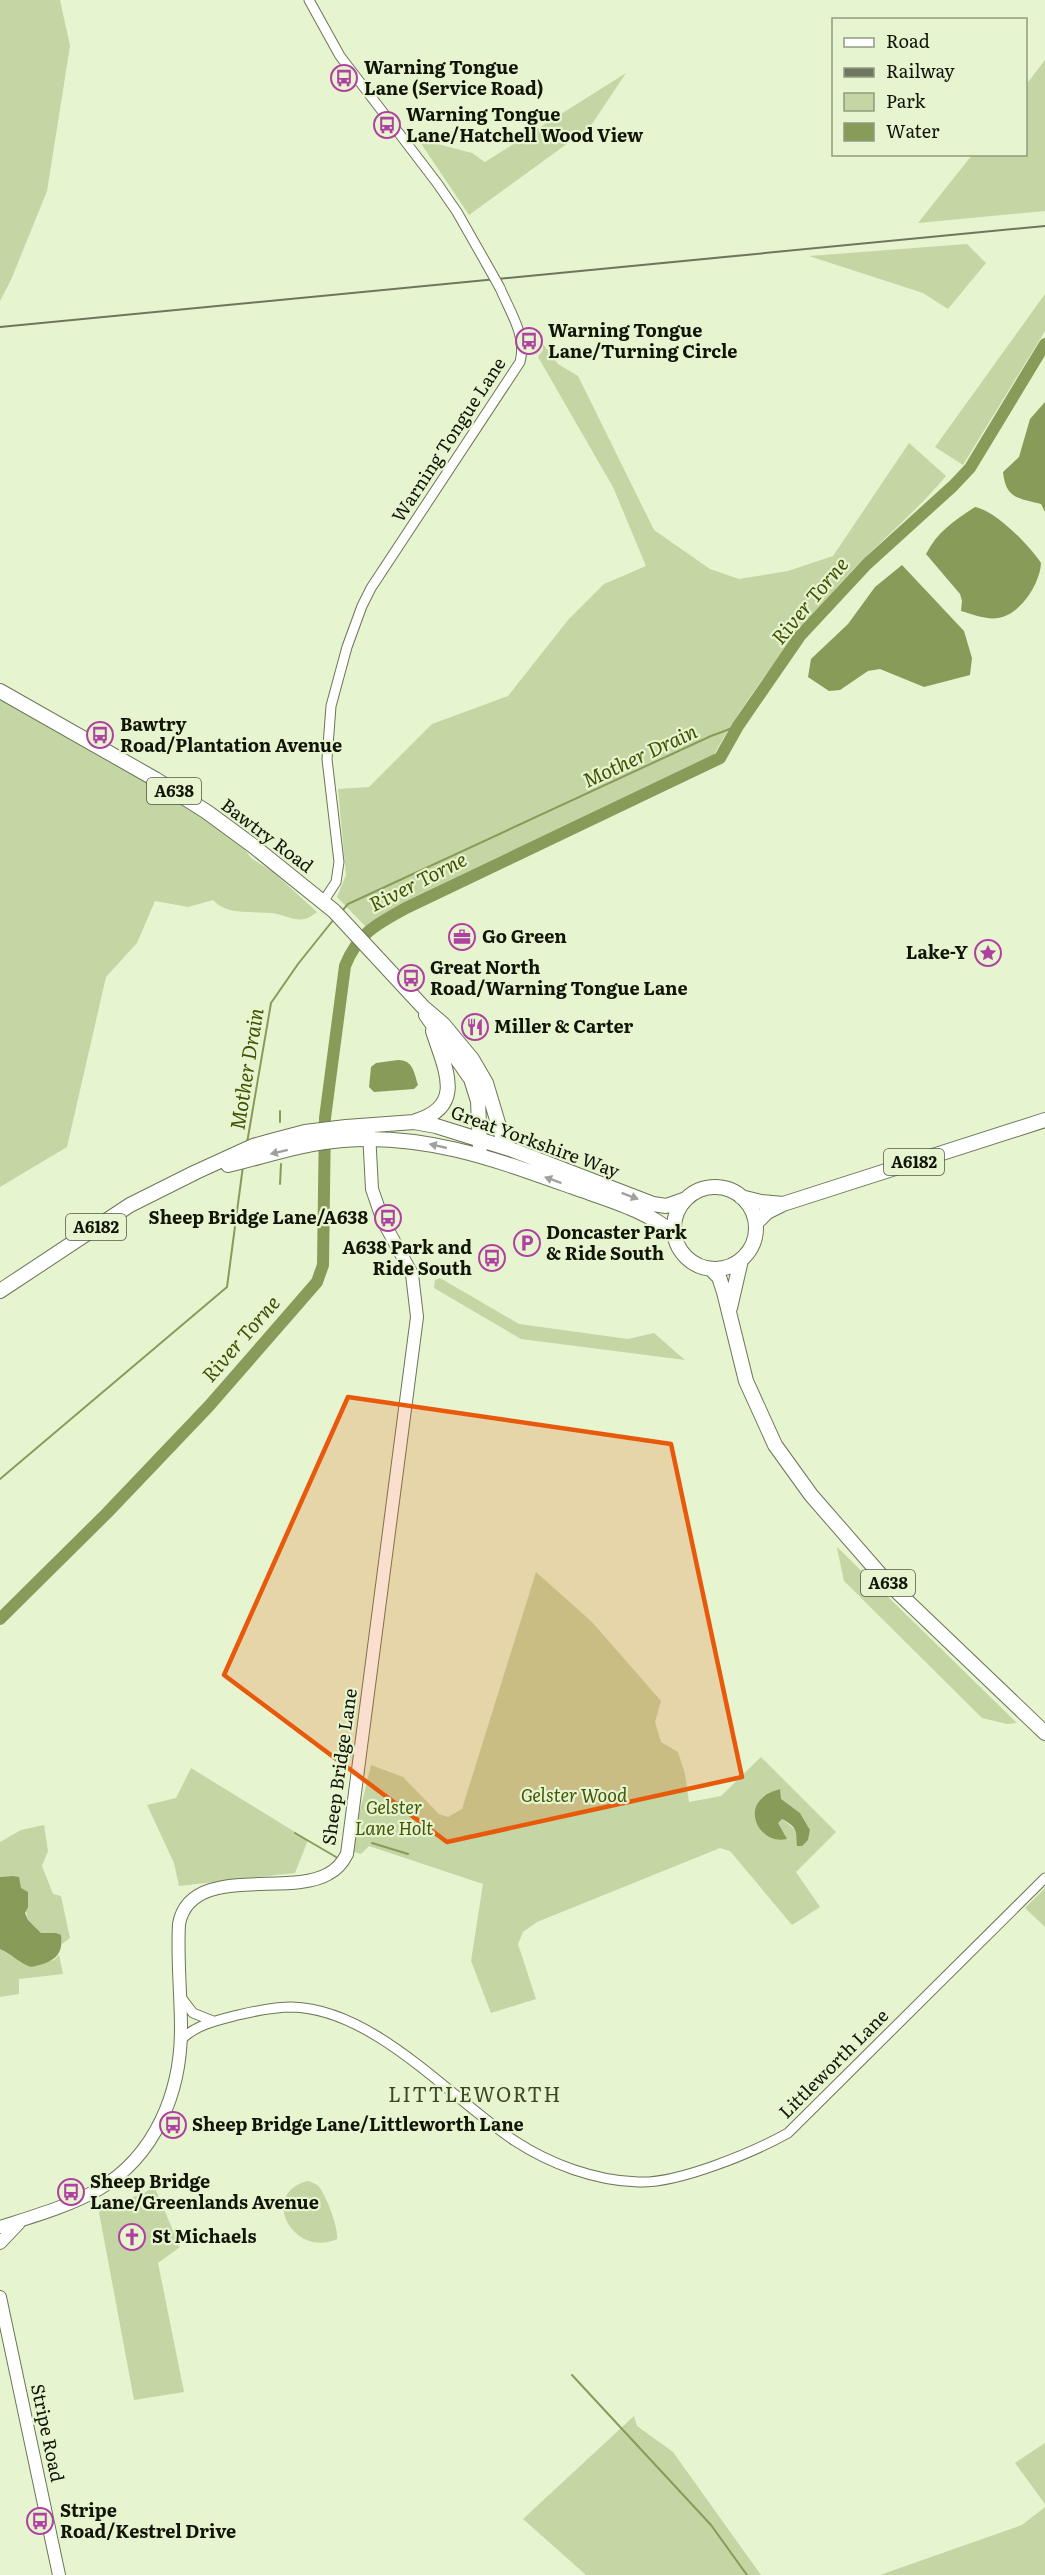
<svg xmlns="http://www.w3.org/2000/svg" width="1045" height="2575" viewBox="0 0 1045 2575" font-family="Literata,serif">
<rect width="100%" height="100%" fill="#e7f4d0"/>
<path fill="#c4d6a3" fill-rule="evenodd" d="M0,0H60L70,46L47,191L11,280L0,301Z
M1045,60V211L918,223L972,155L1026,154V85Z
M626,73L590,127L469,215L418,139L472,153L485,162Z
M967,244L986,263L948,309L923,293L809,256Z
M1045,294V331L963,465L935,447Z
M543,344L558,364L578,376L654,530L710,569L739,579L788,571L833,556L909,443L946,476C917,511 881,540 850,573C798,629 751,689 713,756L392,910L366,927L337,897L346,875L338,789L369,787L432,724L508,696L568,620L604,584L646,566L613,487L538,357L543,350Z
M0,700L137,775L206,819L244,848L251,858L273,872L317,912C313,915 309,918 305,919C294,921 287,916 277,914C257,910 228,917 213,900L188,907L155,901L137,943L106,977L67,1147L0,1187Z
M440,1278L519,1324L628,1339L654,1333L685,1360L521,1339L434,1288L435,1280Z
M837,1548V1547L1017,1723L1007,1724L982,1718L844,1581Z
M536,1572L592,1622L661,1701L655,1722L661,1742L678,1752L685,1774L689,1802L721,1796L761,1757L836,1832L796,1872L820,1907L792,1925L730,1851L720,1848L537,1922L523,1932L518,1944L536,1999L491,2013L471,1961L483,1884L369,1846L361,1854L350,1851L371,1765L403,1777L439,1814L448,1817L462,1809ZM779,1789L780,1799L800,1813L810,1830L808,1840L782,1819L777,1822L786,1839L758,1802L764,1795Z
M191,1768L308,1840L295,1873L179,1886L174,1863L147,1805L176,1798Z
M44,1825L48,1851L42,1866L53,1894L61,1896L70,1938L62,1944L60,1935L41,1933L28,1920L21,1888L12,1876L0,1877V1842L21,1830Z
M1045,1888V1927L1025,1908Z
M0,1949L28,1966L54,1960L59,1955L63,1974L19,1979V1994L0,1997Z
M308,2181C309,2181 316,2184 317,2185C325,2191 339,2229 337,2239C293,2259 258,2193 308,2181Z
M154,2186L180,2247L158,2263L184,2392L134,2400L98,2207L143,2194Z
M634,2416L637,2426L673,2452L761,2575H586L523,2519Z
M1045,2443V2504L1015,2463Z
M1045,2507V2575H880L1022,2525Z"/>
<path fill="#879c59" d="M1045,402V512L1041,504C1018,498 1006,499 1003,472L1019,457L1030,419Z
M975,507C996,511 1029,545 1041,563C1040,584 1020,615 998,618C986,620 972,614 961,611L962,601L960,594L926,554C937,532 955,520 975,507Z
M902,565L964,631L972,658L970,675L924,687L880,669L868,671L840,690L829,691L808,677L811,659L848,624L875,587Z
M398,1060C413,1060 414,1072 418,1085L414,1089L374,1092L369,1087L371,1067L376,1063Z
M780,1789L781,1799L800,1813L810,1830L808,1840L802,1846H797C796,1830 798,1828 782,1819L778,1823L787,1839C763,1845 743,1814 763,1797C767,1793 774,1791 780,1789Z
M12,1876L19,1877L21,1888L28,1892V1907L25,1913L28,1920L41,1933H56L61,1935C63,1951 58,1959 43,1964C38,1965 33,1968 28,1966C19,1962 11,1954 0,1949V1877Z"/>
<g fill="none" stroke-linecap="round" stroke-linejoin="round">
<path stroke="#879c59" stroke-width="2" d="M342,911L348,904L711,736L738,726
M280,1122V1111
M247,1143L271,1003L298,964L334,919
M280,1184L281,1164
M0,1479L227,1287L243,1166
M295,1833L336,1857
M372,1843L408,1854
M572,2375L711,2525L747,2575"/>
<path stroke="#879c59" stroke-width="12" d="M0,1619L107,1513L209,1406L317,1282L323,1265L325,1118L345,966C358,933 377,924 406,908L720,758L738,726L800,636L867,564L953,486L970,468L1045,344"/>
<defs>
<path id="minor" d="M309,0L340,56L437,183L457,212L486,263
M323,902L336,882L339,862L327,759L331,706L347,647L362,606L371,588L520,362C527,336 510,312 500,288
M180,1996L193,2013L213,2021
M181,2040C195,2025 218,2020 238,2015C255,2011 274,2007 292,2007C374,2009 450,2098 515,2141C550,2164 596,2181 638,2182C678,2184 754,2152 788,2133L1045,1878"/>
<path id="major" d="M0,2227C31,2217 70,2206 99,2189C155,2156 181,2093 181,2029C181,1994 177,1959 179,1924C190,1863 289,1897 328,1874C336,1870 343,1862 347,1854L417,1317L412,1274L383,1221L372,1189L369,1132
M0,2243L19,2223
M0,2297L59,2575"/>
<path id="highway" d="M0,691L155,779L207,812L252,845L334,911L423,1007L443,1024L472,1059L486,1083L501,1133L510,1149
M426,1015L471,1079L478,1101L480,1148
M416,1121C466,1106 445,1069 433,1031
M228,1165C266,1156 303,1143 343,1140C425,1133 497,1160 573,1187C606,1199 648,1210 675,1235
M674 1228a41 41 0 1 1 82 0a41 41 0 1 1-82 0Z
M741,1197L761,1202L783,1204
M756,1223L767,1212L783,1204L1045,1120
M711,1269L719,1277L724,1292L746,1381L775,1445L811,1495L885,1580L1045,1733
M0,1291L130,1205L196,1172L253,1146L271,1141L305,1132L346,1127L414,1122L436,1126L510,1149L653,1204L666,1206L686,1199
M730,1308L741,1260"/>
</defs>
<use href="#minor" stroke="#6b7656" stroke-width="11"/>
<use href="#major" stroke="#6b7656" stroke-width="14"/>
<use href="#highway" stroke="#6b7656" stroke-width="16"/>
<use href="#minor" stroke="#fff" stroke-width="9"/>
<use href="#major" stroke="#fff" stroke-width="12"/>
<use href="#highway" stroke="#fff" stroke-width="14"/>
<path stroke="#6e765f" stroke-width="2" d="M0,327L1045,226"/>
<defs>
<path id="minor-bridge" d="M486,263L500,288"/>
</defs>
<use href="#minor-bridge" stroke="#6b7656" stroke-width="11" stroke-linecap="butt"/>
<use href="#minor-bridge" stroke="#fff" stroke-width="9"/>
</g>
<defs><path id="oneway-solid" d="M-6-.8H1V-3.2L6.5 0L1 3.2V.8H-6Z" transform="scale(1.5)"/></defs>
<g fill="#a0a19c">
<use href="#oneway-solid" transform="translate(438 1146) rotate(-167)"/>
<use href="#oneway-solid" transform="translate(279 1152) rotate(166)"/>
<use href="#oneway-solid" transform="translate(553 1180) rotate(-160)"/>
<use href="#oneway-solid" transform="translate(630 1196) rotate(21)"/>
</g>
<path fill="#e8590c" fill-opacity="0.2" stroke="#e8590c" stroke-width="4.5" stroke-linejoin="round" d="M348,1397L671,1444L742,1777L447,1842L224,1675Z"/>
<defs>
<symbol id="bus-ring" viewBox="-11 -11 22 22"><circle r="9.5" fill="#e7f4d0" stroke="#af41a0" stroke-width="1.5"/><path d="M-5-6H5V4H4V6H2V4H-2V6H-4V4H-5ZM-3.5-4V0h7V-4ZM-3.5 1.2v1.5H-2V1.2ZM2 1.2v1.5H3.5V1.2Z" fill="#af41a0"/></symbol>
<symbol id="office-ring" viewBox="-11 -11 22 22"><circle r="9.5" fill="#e7f4d0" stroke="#af41a0" stroke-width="1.5"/><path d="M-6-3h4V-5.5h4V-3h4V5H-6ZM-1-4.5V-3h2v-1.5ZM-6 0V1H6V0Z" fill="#af41a0"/></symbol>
<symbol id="sight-ring" viewBox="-11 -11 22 22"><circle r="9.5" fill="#e7f4d0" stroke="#af41a0" stroke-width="1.5"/><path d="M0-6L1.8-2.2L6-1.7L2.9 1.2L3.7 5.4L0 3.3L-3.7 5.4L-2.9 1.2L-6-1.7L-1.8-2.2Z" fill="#af41a0"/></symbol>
<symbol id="restaurant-ring" viewBox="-11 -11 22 22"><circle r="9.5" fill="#e7f4d0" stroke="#af41a0" stroke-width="1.5"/><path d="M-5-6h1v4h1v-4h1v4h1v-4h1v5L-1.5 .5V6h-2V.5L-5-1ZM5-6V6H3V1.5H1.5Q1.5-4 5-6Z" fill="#af41a0"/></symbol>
<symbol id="parking-ring" viewBox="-11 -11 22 22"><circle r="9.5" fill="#e7f4d0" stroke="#af41a0" stroke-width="1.5"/><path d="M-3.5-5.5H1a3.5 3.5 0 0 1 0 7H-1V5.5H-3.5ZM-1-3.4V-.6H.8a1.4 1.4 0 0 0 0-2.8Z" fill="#af41a0"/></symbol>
<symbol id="church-ring" viewBox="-11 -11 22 22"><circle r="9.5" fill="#e7f4d0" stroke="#af41a0" stroke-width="1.5"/><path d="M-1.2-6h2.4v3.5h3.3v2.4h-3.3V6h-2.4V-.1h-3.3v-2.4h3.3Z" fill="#af41a0"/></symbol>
</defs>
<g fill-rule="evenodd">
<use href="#bus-ring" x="329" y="63" width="30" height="30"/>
<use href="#bus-ring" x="372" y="110" width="30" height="30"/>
<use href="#bus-ring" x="514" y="326" width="30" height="30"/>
<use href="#bus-ring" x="85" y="720" width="30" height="30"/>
<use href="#office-ring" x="447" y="922" width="30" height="30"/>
<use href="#sight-ring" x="973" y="938" width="30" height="30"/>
<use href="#bus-ring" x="396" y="963" width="30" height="30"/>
<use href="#restaurant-ring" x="460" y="1012" width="30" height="30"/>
<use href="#bus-ring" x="373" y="1203" width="30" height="30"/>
<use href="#parking-ring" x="512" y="1228" width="30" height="30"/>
<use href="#bus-ring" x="477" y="1243" width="30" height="30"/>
<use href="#bus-ring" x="158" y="2110" width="30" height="30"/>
<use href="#bus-ring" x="56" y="2177" width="30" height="30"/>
<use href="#church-ring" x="117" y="2222" width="30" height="30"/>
<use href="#bus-ring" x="25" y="2506" width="30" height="30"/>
</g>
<g text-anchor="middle" stroke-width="4.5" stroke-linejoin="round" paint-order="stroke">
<g fill="#e7f4d0" stroke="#515844" stroke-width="1.5">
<rect x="147" y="778" width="54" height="26" rx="4.5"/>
<rect x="884" y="1149" width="60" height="26" rx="4.5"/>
<rect x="66" y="1214" width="60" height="26" rx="4.5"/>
<rect x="861" y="1570" width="54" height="26" rx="4.5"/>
</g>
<g font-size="16" font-weight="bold" fill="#111508">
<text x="174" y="797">A638</text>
<text x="914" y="1168">A6182</text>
<text x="96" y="1233">A6182</text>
<text x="888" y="1589">A638</text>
</g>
<g font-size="18" font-weight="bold" fill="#111508" stroke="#e7f4d0" text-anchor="start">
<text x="364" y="74">Warning Tongue<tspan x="364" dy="21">Lane (Service Road)</tspan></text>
<text x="406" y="121">Warning Tongue<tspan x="406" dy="21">Lane/Hatchell Wood View</tspan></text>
<text x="548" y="337">Warning Tongue<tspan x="548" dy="21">Lane/Turning Circle</tspan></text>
<text x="120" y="731">Bawtry<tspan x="120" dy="21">Road/Plantation Avenue</tspan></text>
<text x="482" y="943">Go Green</text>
<text x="968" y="959" text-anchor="end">Lake-Y</text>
<text x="430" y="974">Great North<tspan x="430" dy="21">Road/Warning Tongue Lane</tspan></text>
<text x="494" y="1033">Miller &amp; Carter</text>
<text x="368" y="1224" text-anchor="end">Sheep Bridge Lane/A638</text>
<text x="546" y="1239">Doncaster Park<tspan x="546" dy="21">&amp; Ride South</tspan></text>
<text x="472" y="1254" text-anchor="end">A638 Park and<tspan x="472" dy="21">Ride South</tspan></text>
<text x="192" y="2131">Sheep Bridge Lane/Littleworth Lane</text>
<text x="90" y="2188">Sheep Bridge<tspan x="90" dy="21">Lane/Greenlands Avenue</tspan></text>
<text x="152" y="2243">St Michaels</text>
<text x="60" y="2517">Stripe<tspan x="60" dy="21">Road/Kestrel Drive</tspan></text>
</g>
<g font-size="18" fill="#111508" stroke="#e7f4d0">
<text transform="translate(449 440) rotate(-57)" y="6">Warning Tongue Lane</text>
<text transform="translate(267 836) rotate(37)" y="6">Bawtry Road</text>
<text transform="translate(535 1142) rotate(20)" y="6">Great Yorkshire Way</text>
<text transform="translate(340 1767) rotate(-82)" y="6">Sheep Bridge Lane</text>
<text transform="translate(834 2064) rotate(-45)" y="6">Littleworth Lane</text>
<text transform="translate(47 2433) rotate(78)" y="6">Stripe Road</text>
</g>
<g font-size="18" font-style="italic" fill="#435608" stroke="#e7f4d0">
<text x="574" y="1802">Gelster Wood</text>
<text x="394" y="1814">Gelster<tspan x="394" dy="21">Lane Holt</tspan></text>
</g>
<g font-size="20" font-style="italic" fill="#3f5201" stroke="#e7f4d0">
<text transform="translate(810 601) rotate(-50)" y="7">River Torne</text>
<text transform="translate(640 756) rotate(-25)" y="7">Mother Drain</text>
<text transform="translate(418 882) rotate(-27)" y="7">River Torne</text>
<text transform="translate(247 1069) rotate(-81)" y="7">Mother Drain</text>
<text transform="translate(241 1339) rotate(-49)" y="7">River Torne</text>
</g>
<g font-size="20" letter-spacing="1.5" fill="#3c4628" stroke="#e7f4d0">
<text x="475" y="2102">LITTLEWORTH</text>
</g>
</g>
<rect x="832" y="18" width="195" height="138" fill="#e7f4d0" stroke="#919b80" stroke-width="1.5"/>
<rect x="844" y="38" width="30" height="9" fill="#ffffff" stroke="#919b80" stroke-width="1.5"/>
<text x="886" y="48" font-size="18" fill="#111508">Road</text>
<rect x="844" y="68" width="30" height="9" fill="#6e765f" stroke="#919b80" stroke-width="1.5"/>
<text x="886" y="78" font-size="18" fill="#111508">Railway</text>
<rect x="844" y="93" width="30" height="18" fill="#c4d6a3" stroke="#919b80" stroke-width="1.5"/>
<text x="886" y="108" font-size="18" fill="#111508">Park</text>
<rect x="844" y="123" width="30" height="18" fill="#879c59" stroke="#919b80" stroke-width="1.5"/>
<text x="886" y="138" font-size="18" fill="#111508">Water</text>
</svg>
